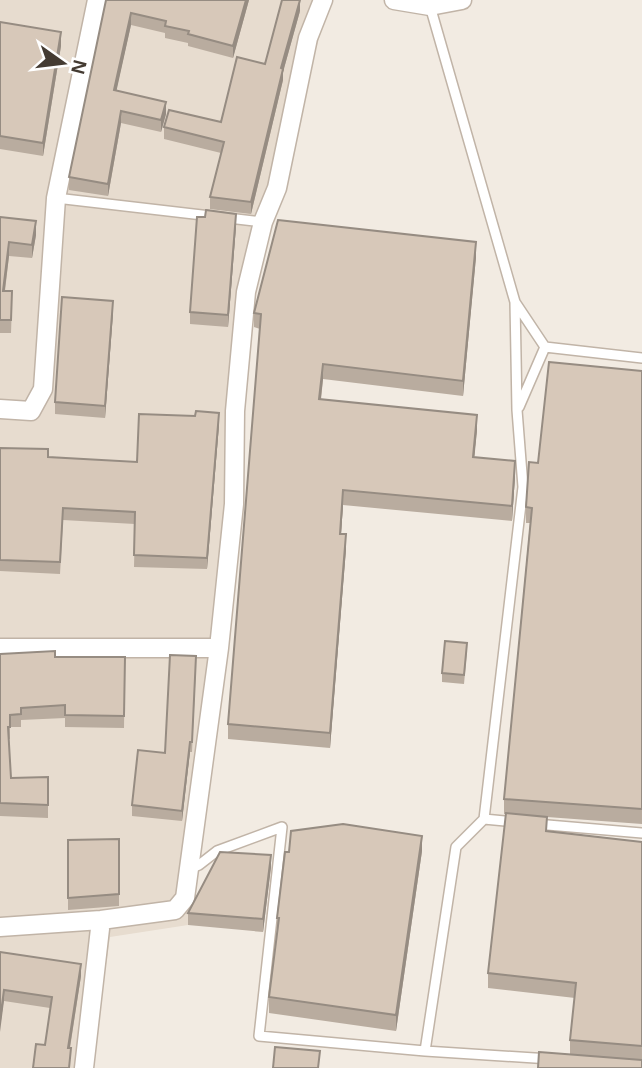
<svg xmlns="http://www.w3.org/2000/svg" width="642" height="1068" viewBox="0 0 642 1068" font-family="Helvetica,sans-serif">
<rect width="100%" height="100%" fill="#f2ebe2"/>
<path fill="#e7dccf" d="M0,0H327L330,2L298,108L258,261L245,365L208,798L188,925L110,937L91,1068H0Z"/>
<g fill="none" stroke-linecap="round" stroke-linejoin="round">
<defs>
<path id="service" d="M430,6L515,302L517,410L523,487L484,819
M56,198L263,222
M515,302L545,347
M519,407L545,347L642,358
M536,824L642,833
M189,869L199,865L217,851L282,827L259,1036L425,1051L550,1059
M425,1051L456,847L484,819L515,822"/>
<path id="minor" d="M394,0L430,6L462,0
M0,409L31,411L43,389L56,198L97,0
M0,648H219
M0,927L101,920L175,910L185,898L219,648L234,504L235,411L246,292L263,222L277,188L308,38L323,0
M84,1068L101,920"/>
</defs>
<use href="#service" stroke="#c1b4a7" stroke-width="12"/>
<use href="#minor" stroke="#c1b4a7" stroke-width="21"/>
<use href="#service" stroke="#fff" stroke-width="9"/>
<use href="#minor" stroke="#fff" stroke-width="18"/>
</g>
<path fill="#b9ac9f" d="M106,0H249L233,58L188,46V43L165,38V33L131,25L116,91L166,114L161,132L121,123L108,196L69,190V177Z
M300,11L283,72V80L251,214L210,209V197L221,153L164,139V127L221,122L265,64Z
M0,22L61,46L43,156L0,149Z
M0,217L36,235L32,258L9,256L5,291L12,304L11,333H0Z
M205,217L236,226L228,327L190,324V312Z
M476,257L463,396L323,379L321,400L477,430L474,457L515,476L512,521L343,505L341,534L346,549L330,748L228,739V724L260,329L254,327V313Z
M113,313L105,418L55,414V402Z
M642,371V824L547,817V832L642,842V1068L570,1054V1040L575,998L488,988V973L506,814H504V799L530,523H526V507Z
M219,425L207,569L134,567L135,524L63,520L60,574L0,571V448L48,457L137,462Z
M467,651L464,684L442,682V673Z
M0,654L55,657H125L124,728L65,727V718L21,720V727H10V739H9L11,778L48,777V818L0,816Z
M196,667L192,752H190L182,821L132,816V805L165,753Z
M119,839V906L68,910V840Z
M422,851L396,1031L269,1013V997L277,933V918Z
M271,867L263,932L188,925V913Z
M0,952L81,976L70,1048L71,1059L45,1045L50,1008L4,1001Z"/>
<path fill="#968c82" d="M246,0H249L233,58V46Z
M300,0V11L283,72V80L251,214V202L281,68Z
M131,13V25L114,102V90Z
M61,32V46L43,156V143Z
M166,102V114L161,132V120Z
M121,111V123L108,196V184Z
M236,214V226L228,327V315Z
M36,221V235L32,258V245Z
M9,242V256L3,304V291Z
M476,242V257L463,396V381Z
M113,301V313L105,418V406Z
M323,364V379L319,414V399Z
M219,413V425L207,569V558Z
M477,415V430L473,472V457Z
M515,461V476L512,521V506Z
M343,490V505L340,549V534Z
M346,534V549L330,748V733Z
M190,742V752L182,821V811Z
M422,836V851L396,1031V1015Z
M271,855V867L263,932V919Z
M81,964V976L68,1059V1048Z
M4,990V1001L0,1032V1020Z"/>
<path fill="#d7c8b9" stroke="#968c82" stroke-width="2" d="M106,0H246L233,46L188,34L189,31L165,26L166,21L131,13L114,90L166,102L161,120L121,111L108,184L69,177Z
M282,0H300L281,68L283,69L251,202L210,197L224,142L164,127L169,110L221,122L237,57L265,64Z
M0,22L61,32L43,143L0,136Z
M206,210L236,214L228,315L190,312L197,217H205Z
M0,217L36,221L32,245L9,242L3,291H12L11,320H0Z
M278,220L476,242L463,381L323,364L319,399L477,415L473,457L515,461L512,506L343,490L340,534H346L330,733L228,724L261,314L254,313Z
M62,297L113,301L105,406L55,402Z
M549,362L642,371V809L504,799L532,508L526,507L529,462L538,463Z
M196,411L219,413L207,558L134,555L135,512L63,508L60,562L0,560V448L48,449V457L137,462L139,414L195,416Z
M445,641L467,643L464,675L442,673Z
M55,651V657H125L124,716L65,715V705L21,708V714L10,715V727H8L11,778L48,777V805L0,803V654Z
M170,655L196,656L192,742H190L182,811L132,805L138,750L165,753Z
M506,813L547,817L546,831L642,842V1046L570,1040L576,983L488,973Z
M343,824L422,836L396,1015L269,997L279,918H277L285,852H289L291,831Z
M119,839V894L68,898V840Z
M220,852L271,855L263,919L188,913Z
M0,952L81,964L68,1048H71L69,1068H33L36,1044L45,1045L52,997L4,990L0,1020Z
M275,1047L320,1051L318,1068H273Z
M539,1052L642,1060V1068H538Z"/>
<g transform="translate(63 63) rotate(104)" stroke="#ffffff" stroke-width="5" paint-order="stroke">
<path d="M0-5L12 26L0 18L-12 26Z" fill="#443b32"/>
<text y="-10" font-size="19" font-weight="bold" text-anchor="middle" fill="#443b32">N</text>
</g>
</svg>
